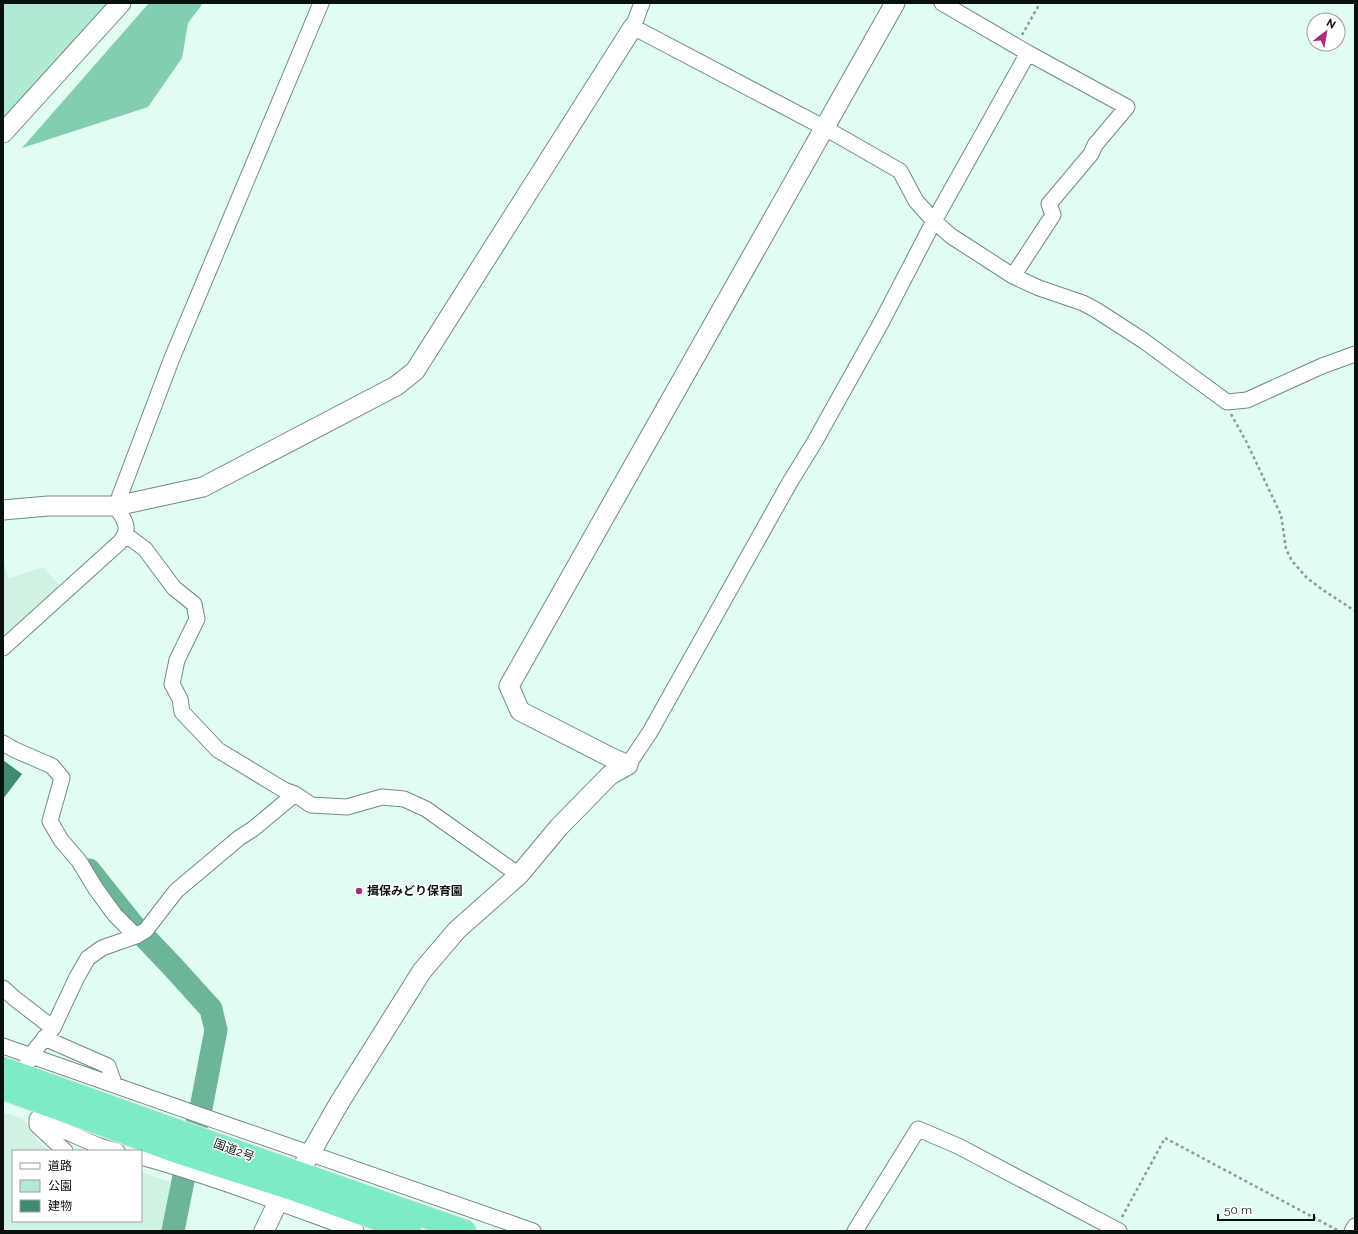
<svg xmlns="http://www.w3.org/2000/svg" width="1358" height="1234" viewBox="0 0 1358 1234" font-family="Raleway,'Noto Sans JP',sans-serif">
<rect width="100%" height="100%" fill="#e1fcf0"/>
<path fill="#cff2e3" d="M3,557L8,579L43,567L62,588L3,641Z
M3,1112L23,1119L41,1145L50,1151H13V1221H141V1172L170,1182L167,1231H3Z"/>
<path fill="#b1e9d2" d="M3,3H109L3,122Z"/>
<path fill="#83cdb0" d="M149,3H202L201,6L188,23L182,58L148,107L22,148Z"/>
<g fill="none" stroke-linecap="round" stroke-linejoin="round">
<path stroke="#6cb599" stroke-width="23" d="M89,870L133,925L173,967L211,1009L216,1030L201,1108L188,1156L173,1231"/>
</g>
<path fill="#408a6f" d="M3,760L22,774L3,799Z"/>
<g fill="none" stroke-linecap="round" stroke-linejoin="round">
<defs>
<path id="minor" d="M642,3L633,27L825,128L900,171L916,201L934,221L951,236L1013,276L1039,288L1083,303L1096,310L1144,341L1227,402L1247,400L1322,366L1355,354
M942,3L1028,53L1127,107L1095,145L1091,154L1049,204L1053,215L1013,276
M126,535L145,549L174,588L194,604L197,619L177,660L172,684L180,699L182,712L218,750L284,790L295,794L311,805L347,807L382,797L404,799L426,809L519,875
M3,648L120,542C132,528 124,520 116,506L172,358L321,3
M3,743L15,750L52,766L62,778L50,821L61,840L79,861L96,889L115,915L136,936
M628,765L650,732L790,482L814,443L881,323L934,221L1028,53
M3,988L14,998L53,1028
M44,1038L108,1066L113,1080
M3,1046C179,1109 357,1169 533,1231
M27,1064L30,1056L53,1028L77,977L88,958L102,948L136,936L146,930L176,891L239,838L253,829L295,794
M37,1119L99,1146L117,1151
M37,1121V1125L65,1151
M141,1157C214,1177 285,1205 356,1231
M855,1231L918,1129L958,1146L1119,1231
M1352,1231L1355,1226"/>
<path id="tertiary" d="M3,133L121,3
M3,510L48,506H116L203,487L396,386L415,371L633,27
M628,765L612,758L520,711L509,686L895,3
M264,1231L278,1202L299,1173L341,1100L422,971L457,930L519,875L559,827L610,775L628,765"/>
<path id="trunk" d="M3,1068L179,1131L465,1231
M3,1089L177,1152L289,1188L410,1231"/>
</defs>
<use href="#minor" stroke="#728b80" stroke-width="17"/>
<use href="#tertiary" stroke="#728b80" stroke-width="21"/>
<use href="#trunk" stroke="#e6e7e7" stroke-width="24"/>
<path stroke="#899d94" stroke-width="2.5" stroke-dasharray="3 3" stroke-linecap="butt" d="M1022,35L1040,3
M1231,414L1247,443L1281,515L1286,549L1292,561L1307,578L1323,590L1355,611
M1122,1217L1165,1138L1339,1231"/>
<use href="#minor" stroke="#fff" stroke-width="15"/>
<use href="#tertiary" stroke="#fff" stroke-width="19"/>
<use href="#trunk" stroke="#7cebc6" stroke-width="22"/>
</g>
<circle fill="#ac2c7b" stroke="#fff" stroke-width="1.5" cx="359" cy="891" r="4"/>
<g text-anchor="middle" stroke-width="3" stroke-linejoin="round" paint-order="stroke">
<g font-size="12" font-weight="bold" fill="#08110e" stroke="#fff" text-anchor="start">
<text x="367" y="895">揖保みどり保育園</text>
</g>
<g font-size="12" fill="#08110e" stroke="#fff">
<text transform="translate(234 1150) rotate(20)" y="4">国道2号</text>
</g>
</g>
<rect width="1358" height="1234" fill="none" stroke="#08110e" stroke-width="8"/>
<rect x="12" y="1150" width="130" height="72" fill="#ffffff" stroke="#9ca09f"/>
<rect x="20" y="1163" width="20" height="6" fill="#ffffff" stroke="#9ca09f"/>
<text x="48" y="1170" font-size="12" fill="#08110e">道路</text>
<rect x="20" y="1180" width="20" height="12" fill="#b1e9d2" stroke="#9ca09f"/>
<text x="48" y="1190" font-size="12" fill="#08110e">公園</text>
<rect x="20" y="1200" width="20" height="12" fill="#408a6f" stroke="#9ca09f"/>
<text x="48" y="1210" font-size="12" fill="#08110e">建物</text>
<g transform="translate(1326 32) rotate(31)"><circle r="19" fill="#ffffff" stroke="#9ca09f"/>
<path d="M0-3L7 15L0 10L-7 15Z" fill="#ac2c7b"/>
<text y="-6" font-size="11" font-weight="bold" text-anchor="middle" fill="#08110e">N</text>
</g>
<path d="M1218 1214v6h96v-6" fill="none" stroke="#08110e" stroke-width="2"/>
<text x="1224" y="1214" font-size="12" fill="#08110e" stroke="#ffffff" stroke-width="3" paint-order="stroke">50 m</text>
</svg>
